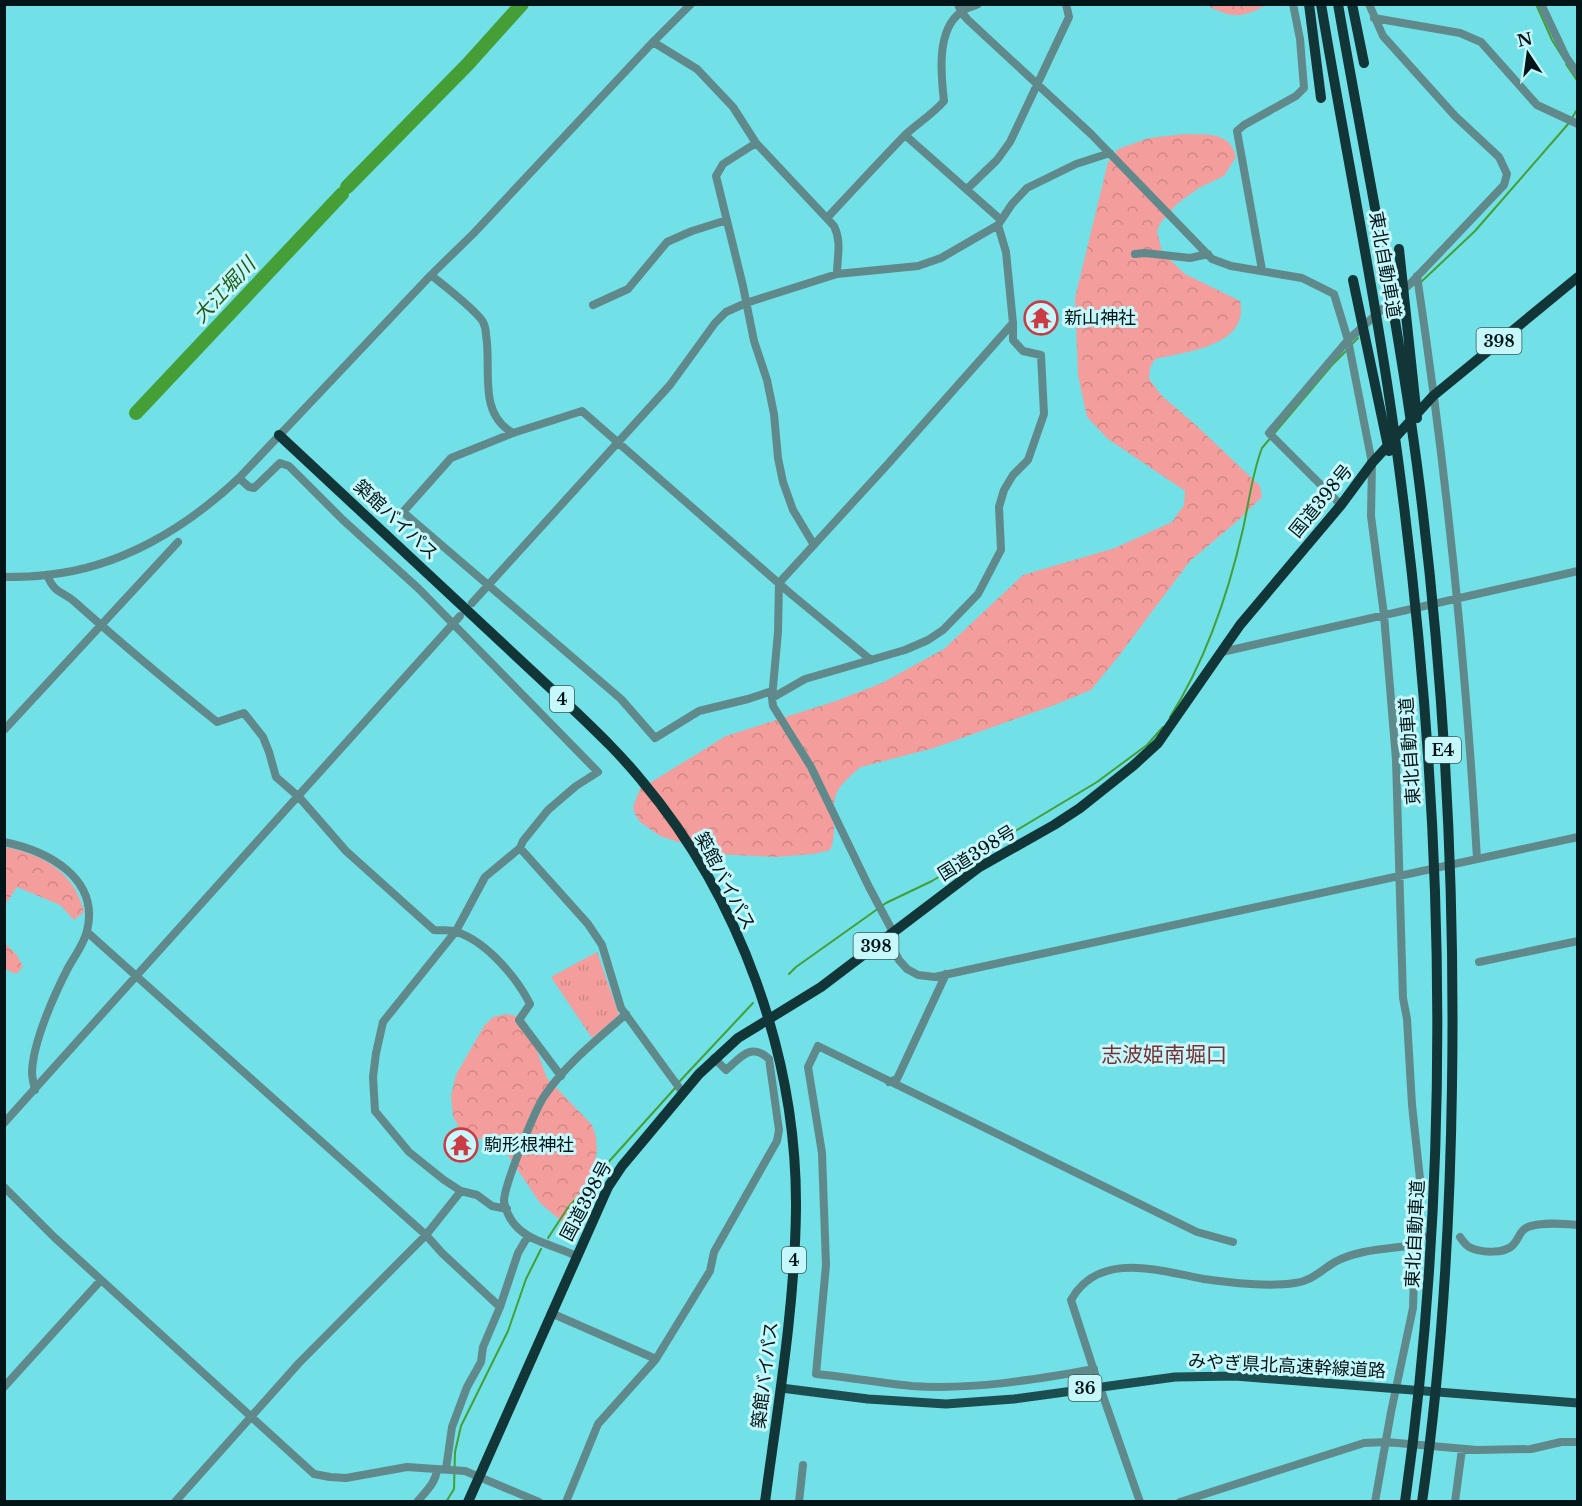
<svg xmlns="http://www.w3.org/2000/svg" width="1582" height="1506" viewBox="0 0 1582 1506" font-family="'Libre Baskerville','Noto Sans JP',serif">
<defs>
<pattern id="forest-crowns" width="20" height="18" patternUnits="userSpaceOnUse" patternTransform="scale(1.5)"><rect width="20" height="18" fill="#f39e9c"/><path d="M2 6a3 3 0 1 1 6 0M12 15a3 3 0 1 1 6 0" fill="none" stroke="#cf8786"/></pattern>
<pattern id="park-tufts" width="24" height="20" patternUnits="userSpaceOnUse" patternTransform="scale(1.5)"><rect width="24" height="20" fill="#f39e9c"/><path d="M3 7l-1-3M5 7V3M7 7l1-3M15 17l-1-3M17 17v-4M19 17l1-3" fill="none" stroke="#cf8786"/></pattern>
</defs>
<rect width="100%" height="100%" fill="#71e0e7"/>
<path fill="url(#forest-crowns)" d="M1206,5H1266C1241,19 1231,18 1206,5Z
M1185,134C1207,135 1230,131 1236,157L1224,176L1199,188L1178,203L1161,222L1157,231L1162,252L1185,274L1240,301C1250,346 1185,352 1155,359L1150,368L1149,379L1162,396L1198,427L1260,486L1262,497L1235,523L1190,561L1118,657L1091,690L1052,706L934,748L861,767C852,774 838,786 835,797C831,815 838,833 830,850L814,854L776,857L716,854L660,836L640,822L635,814L633,807L640,789L726,736L836,701L882,683L944,649L1023,575L1115,548L1172,522L1184,505L1185,491L1108,439L1087,417L1078,375L1075,298L1108,162L1118,149L1149,138Z
M5,847C44,855 74,872 84,912L74,920L60,905L17,887L5,905Z
M4,942L17,955L23,967L16,974L5,969Z
M506,1014L522,1017L527,1024L547,1078L592,1125L596,1137L597,1151L578,1235L540,1203L507,1154L490,1143L460,1130L453,1116L451,1096L456,1075L484,1026L493,1017Z"/>
<path fill="url(#park-tufts)" d="M597,952L619,1015L592,1038L551,977Z"/>
<g fill="none" stroke-linecap="round" stroke-linejoin="round">
<path stroke="#459f36" stroke-width="2" d="M1536,4L1552,40L1562,56
M1566,64L1578,82
M1572,118L1578,108
M1420,283L1475,231L1569,123
M1351,345L1358,338
M1170,717C1206,660 1228,595 1243,529C1249,502 1252,474 1262,448L1332,365L1348,349
M789,974L796,967L886,903L932,881L1097,782L1147,745L1163,727
M679,1082L753,1003
M548,1238L567,1209L587,1186L676,1087
M446,1502L454,1489L455,1452L461,1426L508,1331L526,1279L541,1249"/>
<path stroke="#459f36" stroke-width="14" d="M347,187L468,64L522,4
M136,413L342,194"/>
<path stroke="#60898c" stroke-width="8" d="M958,4L961,12L968,20L1091,134L1212,259L1231,266L1302,278L1334,294L1348,340L1269,433L1341,505
M1369,4L1383,36L1455,116L1499,157L1507,174L1504,185L1410,284L1348,340L1372,463L1371,516L1384,615L1396,760L1403,998L1407,1019L1412,1105L1421,1188L1412,1222L1415,1245L1413,1308L1391,1412L1375,1502
M1541,4L1566,57L1578,74
M1374,18L1460,33L1481,42L1537,105L1578,124
M653,42L697,69L733,107L756,143L834,226C842,242 837,257 837,274
M905,135L1001,220
M756,143L723,164L716,176L743,286L754,341L767,380L774,414L778,458L783,482L793,510L814,545
M967,189L997,160L1010,142L1069,17L1066,4
M827,218C853,190 879,162 905,135C918,123 933,114 944,101C941,75 936,30 961,12C965,8 973,7 978,4
M998,225L1006,252L1013,323L887,465L779,583L778,632L772,698L773,706L811,767L869,887L893,932V949L899,960L907,969L918,975L935,977L1578,837
M1135,254L1145,253L1190,258L1208,254
M1262,270L1237,131L1244,125L1296,96L1304,88L1300,39L1293,4
M431,275C443,285 476,310 483,322C485,326 486,331 486,335C492,368 477,413 513,433
M1417,276C1446,469 1466,664 1477,859
M593,305L628,289L667,242L692,231L727,220
M239,478L249,487L254,488L280,463L289,466L343,520L419,589L598,772L576,786L548,810L523,841L520,848L485,877L456,931L383,1022L376,1053L373,1077L375,1111L409,1152L444,1180L461,1191L477,1195L492,1206L507,1209
M47,575C56,596 62,590 76,603C122,644 170,684 217,722L244,713L263,737L269,752L276,777L299,797L346,851L434,930C441,931 450,929 457,932C487,942 517,978 530,1004L519,1020L561,1076
M4,577C18,577 32,577 46,575C120,568 186,528 239,478L431,275L474,233L653,42L691,4
M472,603L670,385L715,323L726,312L746,303L837,274L918,266L941,258L998,225L1012,204L1027,188L1076,164L1110,153
M1222,652L1578,571
M772,691L748,699L699,711L655,738L621,699L403,512L451,458L513,433L582,411L791,594L871,660
M772,698L805,679L905,650L928,640L943,630L978,594L1001,550L999,507L1004,490L1013,475L1028,460L1044,414L1041,355L1023,351L1013,340V323
M4,730L178,542
M4,842C48,851 100,878 87,931C84,944 74,957 68,968C54,995 33,1042 32,1072C32,1078 34,1085 35,1090
M520,848L588,924L602,945L621,1008L683,1093
M87,932L426,1235L442,1253L500,1307
M1479,962L1578,941
M889,1082L897,1079L946,974
M4,1123L460,616
M4,1187L54,1237L314,1474L330,1477L346,1478L407,1467L465,1471L539,1502
M1414,1234L1423,1236
M1460,1237C1462,1240 1466,1245 1469,1247C1480,1253 1505,1254 1513,1245C1520,1238 1519,1229 1531,1226C1546,1222 1563,1224 1578,1225
M576,1256C557,1246 530,1242 516,1226C510,1220 505,1209 504,1201C504,1186 535,1109 545,1095C566,1064 598,1039 626,1014
M551,1313L656,1359
M1094,1369C1034,1380 972,1390 912,1386C880,1383 848,1377 816,1374L826,1265L822,1153L808,1067L818,1046L1197,1232L1233,1242
M1097,1380L1071,1300C1099,1250 1160,1271 1204,1279C1231,1283 1268,1287 1295,1283C1312,1281 1321,1270 1335,1262C1358,1249 1390,1249 1415,1245
M4,1387L101,1280
M1102,1393L1140,1502
M446,1469L452,1427L467,1387L481,1362L483,1347L500,1307L518,1253L528,1236
M175,1502L299,1363L426,1235L461,1191
M417,1502C426,1491 436,1483 437,1469
M566,1502L598,1424L656,1359L710,1271L714,1252L777,1141L779,1130L769,1059C751,1042 741,1057 726,1070L714,1058
M799,1502L803,1465
M1180,1502L1364,1443L1386,1442L1477,1450L1531,1449L1561,1442H1578
M1455,1502L1462,1449"/>
<path stroke="#1c4d50" stroke-width="9" d="M781,1388L868,1399L946,1404L1014,1399L1175,1377L1235,1376L1578,1403"/>
<path stroke="#123638" stroke-width="10" d="M1309,4L1321,98
M1321,4C1346,154 1377,302 1397,452C1444,799 1454,1154 1405,1502
M1338,4C1367,171 1402,337 1422,505C1445,697 1455,892 1452,1086C1450,1225 1442,1364 1422,1502
M1352,4L1364,63
M1399,249L1417,418
M1353,280L1389,451
M279,435L576,712C599,734 622,756 642,781C740,898 797,1056 796,1208C795,1306 778,1405 765,1502
M468,1502L608,1187L622,1166L699,1074L738,1038L821,987L978,868L1054,825L1080,808L1134,765L1158,743L1240,625L1341,505L1372,463L1433,396L1578,277"/>
</g>
<defs>
<symbol id="temple-ring" viewBox="-11 -11 22 22"><circle r="9.5" fill="#c5f7fb" stroke="#cb3b46" stroke-width="1.5"/><path d="M0-6L5-2H3V0L6.5 2.5H4V6H1.5V3h-3V6H-4V2.5H-6.5L-3 0V-2H-5Z" fill="#cb3b46"/></symbol>
</defs>
<g fill-rule="evenodd">
<use href="#temple-ring" x="1022" y="299" width="38" height="38"/>
<use href="#temple-ring" x="442" y="1126" width="38" height="38"/>
</g>
<g text-anchor="middle" stroke-width="6" stroke-linejoin="round" paint-order="stroke">
<g fill="#c5f7fb" stroke="#3b595b" stroke-width="1.5">
<rect x="1476.5" y="328" width="45" height="26" rx="4.5"/>
<rect x="550" y="686" width="24" height="26" rx="4.5"/>
<rect x="1425" y="737" width="36" height="26" rx="4.5"/>
<rect x="853.5" y="933" width="45" height="26" rx="4.5"/>
<rect x="782" y="1247" width="24" height="26" rx="4.5"/>
<rect x="1068.5" y="1375" width="33" height="26" rx="4.5"/>
</g>
<g font-size="16" font-weight="bold" fill="#001517">
<text x="1499" y="347">398</text>
<text x="562" y="705">4</text>
<text x="1443" y="756">E4</text>
<text x="876" y="952">398</text>
<text x="794" y="1266">4</text>
<text x="1085" y="1394">36</text>
</g>
<g font-size="18" fill="#001517" stroke="#c5f7fb">
<text transform="translate(1385 265) rotate(80)" y="6">東北自動車道</text>
<text transform="translate(1321 501) rotate(-51)" y="6">国道398号</text>
<text transform="translate(396 520) rotate(43)" y="6">築館バイパス</text>
<text transform="translate(1410 751) rotate(-94)" y="6">東北自動車道</text>
<text transform="translate(977 853) rotate(-32)" y="6">国道398号</text>
<text transform="translate(725 881) rotate(62)" y="6">築館バイパス</text>
<text transform="translate(586 1201) rotate(-62)" y="6">国道398号</text>
<text transform="translate(1415 1234) rotate(-87)" y="6">東北自動車道</text>
<text transform="translate(1287 1366) rotate(3)" y="6">みやぎ県北高速幹線道路</text>
<text transform="translate(765 1375) rotate(-83)" y="6">築館バイパス</text>
</g>
<g font-size="18" fill="#001517" stroke="#c5f7fb" text-anchor="start">
<text x="1064" y="324">新山神社</text>
<text x="484" y="1151">駒形根神社</text>
</g>
<g font-size="20" font-style="italic" fill="#205b16" stroke="#c5f7fb">
<text transform="translate(224 290) rotate(-47)" y="7">大江堀川</text>
</g>
<g font-size="21" fill="#793133" stroke="#c5f7fb">
<text x="1164" y="1062">志波姫南堀口</text>
</g>
</g>
<rect width="1582" height="1506" fill="none" stroke="#001517" stroke-width="12"/>
<g transform="translate(1528 54) rotate(347)" stroke="#c5f7fb" stroke-width="4.5" paint-order="stroke">
<path d="M0-4.5L10 22L0 15L-10 22Z" fill="#001517"/>
<text y="-9" font-size="16" font-weight="bold" text-anchor="middle" fill="#001517">N</text>
</g>
</svg>
